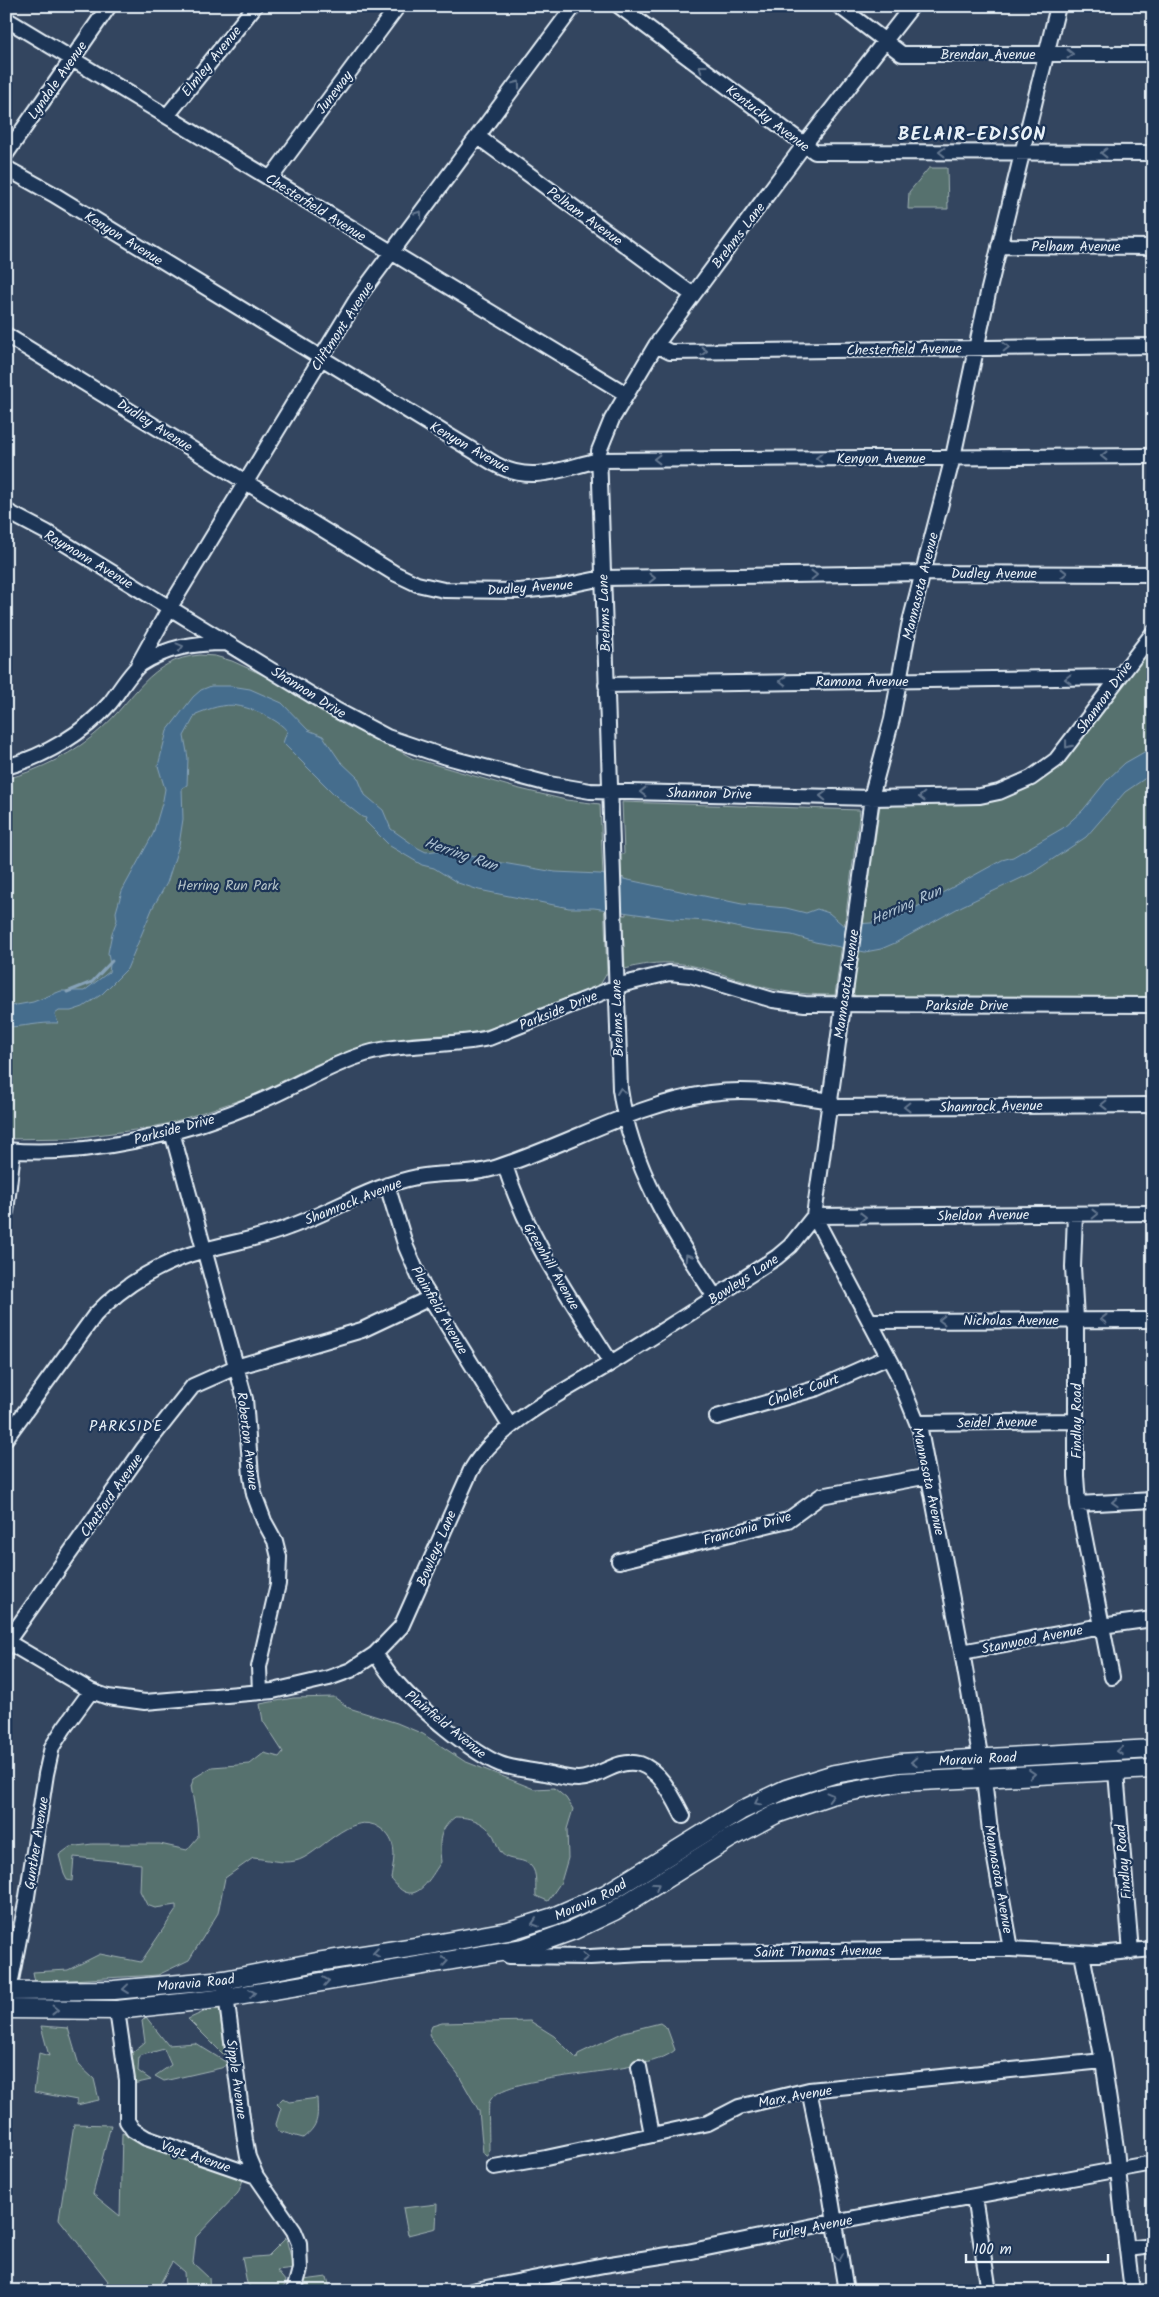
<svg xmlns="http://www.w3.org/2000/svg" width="1159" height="2297" viewBox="0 0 1159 2297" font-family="Kalam,sans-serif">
<rect width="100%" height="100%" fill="#33455f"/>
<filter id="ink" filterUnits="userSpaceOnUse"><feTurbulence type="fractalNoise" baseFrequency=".02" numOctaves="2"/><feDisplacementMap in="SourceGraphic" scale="10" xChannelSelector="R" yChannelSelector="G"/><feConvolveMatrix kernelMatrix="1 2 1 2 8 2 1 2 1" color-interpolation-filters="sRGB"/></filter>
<g filter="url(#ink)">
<path fill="#57716e" stroke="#a0b1b3" d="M929,168H947L948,209H908L909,192Z
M1153,645V997L856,998L853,992L880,805L972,803L1007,796L1037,781Z
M200,655L215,656L232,661L281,683L412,758L516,788L566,800L600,804L607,973L600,985L491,1028L474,1033L412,1037L354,1049L315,1065L252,1096L170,1123L143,1129L74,1138L6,1139V779C40,770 75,753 101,729C135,699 149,659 200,655Z
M622,802L860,810L835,995C812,995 789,993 767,988C712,974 684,952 625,969L622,915H626L624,878L621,877L619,854H624Z
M334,1697L349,1708L397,1723L423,1734L464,1761L534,1789L554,1788L566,1798L573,1809L567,1829L568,1858L561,1882L548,1901L536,1896C535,1887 538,1873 531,1866C523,1858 514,1861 506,1857C499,1853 497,1844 494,1837C486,1822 470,1817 455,1817C438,1830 439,1842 441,1862C433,1873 420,1901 403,1891C399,1889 395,1883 391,1879C394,1859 399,1841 380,1828C351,1808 318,1857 295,1861C283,1864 266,1859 253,1858L225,1878L218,1913L189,1960L158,1975L35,1982L33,1972L68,1970L100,1954L141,1962L176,1910V1905L155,1908L147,1905L140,1891L141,1864L74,1857L72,1881L67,1880L64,1874L59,1855L70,1847L92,1844H160L187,1850L198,1837L197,1822L191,1786L194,1778L212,1767L250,1764L264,1753L279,1757L283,1752L263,1721L260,1704L293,1698Z
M219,2005L225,2056L188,2019Z
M146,2017L168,2045L195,2043L229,2064L221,2068L164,2081L155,2076L171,2065L164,2049L139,2056L138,2071L151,2080L133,2084L129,2055L145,2042L142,2021Z
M530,2021L554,2036L577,2059L578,2054L624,2032L660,2023L667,2028L675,2050C644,2078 499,2071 489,2103C488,2108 489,2142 489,2149L488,2156H486L483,2153L479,2111L458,2074L433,2042L429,2034L432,2026L442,2023Z
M41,2026L68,2028L79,2065L94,2079L99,2100L77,2105V2100L34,2092L39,2053L49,2056Z
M283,2098L289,2102L317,2098C318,2118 319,2125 303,2138L278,2131L276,2124L281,2108L277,2104Z
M74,2124L111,2125L93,2194L120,2216L122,2133L243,2180L238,2193L196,2237L193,2263L209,2278L210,2291H188L185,2287L184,2272L172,2262L156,2291H102L108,2281L59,2219Z
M437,2204L436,2228L408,2235L403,2208Z
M286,2238L294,2269L277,2271L286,2282L282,2291H253L247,2283L242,2258L268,2256Z
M327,2277L331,2291H306L304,2280Z"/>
<path fill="#456d8d" stroke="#86a2b8" d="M211,686H231L250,689L282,703L308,730L323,736L340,761L358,778L365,795L383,810L391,829L418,848L426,852L449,849L497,862L555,872L600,874L742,904L786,908L806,913L817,909L829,913L843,925L884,922L904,914L1002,860L1013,857L1063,828L1083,810L1108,779L1125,763L1153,747V773L1125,792L1086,837L1032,873L962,906L895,943L881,949L865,952L815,942L792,935L754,931L708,921L672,919L594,908H569L479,890L458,883L434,868L422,865L390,846L365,821L366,818L362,817L338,798L283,743L287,731C279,720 252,708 238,706C224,703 209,709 196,714L184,736L188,758L187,785L182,788L183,819L179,845L167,883L153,907L127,969L102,994L83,1007L71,1011H59L55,1014L58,1023C40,1022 24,1027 6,1027V1007L33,1002L61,991H84L109,972L110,965L108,953L112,933L117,920L116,912L122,891L153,834L163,800L165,789L158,766L167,731L193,697L201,690Z"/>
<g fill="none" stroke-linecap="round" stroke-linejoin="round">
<path stroke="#86a2b8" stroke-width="3" d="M67,992L92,982L112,961"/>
<defs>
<path id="minor" d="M619,6L815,152L1153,153
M839,6L902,54H1153
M6,19L626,394
M167,116L255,6
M478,137L693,295
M6,154L109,6
M6,168L53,194L495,464C532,485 562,468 599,460L1153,456
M270,179L398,6
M999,246L1153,247
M6,335L394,573L417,584L444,590L519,591L559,587L603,578L923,573L1153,574
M656,345L670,352L1153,346
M6,511L46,532L336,710L387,737L443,756L549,784L590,791L872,798L980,796L999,792L1031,778L1056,760L1153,633
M138,665L170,607L357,299L574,6
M606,685L1117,677
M6,767C45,756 83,734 110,703C118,693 131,671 141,664C167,647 194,643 225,643
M830,1107L1153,1105
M172,1132L245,1399L251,1476L254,1494L264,1521L275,1541L279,1557L278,1584L259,1667L260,1692
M6,1150C87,1158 188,1133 261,1101C296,1086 329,1065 365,1054C405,1042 448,1047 489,1038L624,984L669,973L690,975L773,1000L805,1004L1153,1005
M505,1165C527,1238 571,1299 611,1363
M387,1185L406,1247L423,1286L510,1426
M6,1212L13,1151
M1075,1215L1073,1267L1076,1319V1476L1078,1504L1112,1677
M814,1216L1153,1213
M715,1297C672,1232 631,1167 620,1089L599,451L612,419L656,345L804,145L912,6
M870,1321L1153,1320
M717,1417L818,1388L888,1357
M918,1423L1076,1421
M6,1438L95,1315C124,1284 164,1261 205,1250C233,1242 262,1238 289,1227C332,1212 371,1186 417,1177C444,1172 472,1176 498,1167C569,1144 636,1104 710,1093C751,1087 790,1095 831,1101
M1078,1504L1153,1500
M619,1561L788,1520L821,1496L929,1476
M6,1641L91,1691L108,1697L145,1702L273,1691L329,1678L351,1670L375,1654L401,1627L471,1470C500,1421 564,1392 611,1363C667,1328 722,1293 777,1257L790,1246L814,1216
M7,1642L144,1448L193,1386L236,1367L362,1330L430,1298
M962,1652L1101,1626L1153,1619
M375,1654C383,1664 389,1675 398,1684C418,1707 472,1753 500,1764C513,1769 530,1770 544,1773C555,1775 567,1779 578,1779C599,1779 617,1757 640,1764C661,1771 673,1797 683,1816
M1116,1772L1131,1952
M1011,1949L990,1831L984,1778L962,1652L920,1430L897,1373L814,1216L873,790L892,719L909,626L953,457L988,293L1058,6
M1082,1954L1103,2061L1116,2148L1122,2209L1132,2291
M509,1956L590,1957L644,1954L953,1949H1011L1098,1954L1153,1949
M224,1980L245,2140L248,2157L256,2176
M6,2006L26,1903L46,1774L52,1747L64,1728L91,1691
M117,2010L127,2080V2121L133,2130L146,2138L256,2176L294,2231L299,2243L300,2269L294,2291
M639,2067L652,2134
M809,2090L829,2186L846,2291
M494,2167L546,2158L708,2123L739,2107L809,2090L1103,2061
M974,2197L989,2291
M1127,2249L1153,2246
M471,2291L604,2265L687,2252L833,2222L1153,2163"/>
<g id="major">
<path id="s1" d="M6,1991L114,1990L224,1980L317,1962L435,1944L508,1931L553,1917L606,1894L740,1811L786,1789L834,1774L899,1763L1153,1749"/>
<path d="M6,2009L117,2010L226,1998L524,1948L574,1930L614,1911L729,1839L776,1814L831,1795L901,1782L1153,1769"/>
</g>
</defs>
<use href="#minor" stroke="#e8f1f8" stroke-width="18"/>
<use href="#major" stroke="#e8f1f8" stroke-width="21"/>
<use href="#minor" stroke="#1d3557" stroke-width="14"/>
<use href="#major" stroke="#1d3557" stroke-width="18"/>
</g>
<defs><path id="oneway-chevron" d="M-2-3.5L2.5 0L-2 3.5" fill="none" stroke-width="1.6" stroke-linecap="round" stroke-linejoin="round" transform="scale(1.25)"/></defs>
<g stroke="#64778f">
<use href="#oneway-chevron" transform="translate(1070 54)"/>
<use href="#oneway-chevron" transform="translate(702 68) rotate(-143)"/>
<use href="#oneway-chevron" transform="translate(517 84) rotate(-53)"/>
<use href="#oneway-chevron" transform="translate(942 152) rotate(-180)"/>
<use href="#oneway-chevron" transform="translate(1104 153) rotate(-180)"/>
<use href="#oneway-chevron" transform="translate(419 214) rotate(-54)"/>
<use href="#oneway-chevron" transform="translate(1006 347) rotate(-1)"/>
<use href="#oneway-chevron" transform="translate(704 351)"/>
<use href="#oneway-chevron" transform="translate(1104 456) rotate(-180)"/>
<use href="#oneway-chevron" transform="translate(819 458) rotate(180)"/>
<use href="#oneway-chevron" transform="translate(657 459) rotate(180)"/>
<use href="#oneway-chevron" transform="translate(1064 573)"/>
<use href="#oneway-chevron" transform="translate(814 575) rotate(-1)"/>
<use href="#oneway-chevron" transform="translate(652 578) rotate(-1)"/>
<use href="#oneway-chevron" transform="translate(180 647) rotate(-15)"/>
<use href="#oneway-chevron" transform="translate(1068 679) rotate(179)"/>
<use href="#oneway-chevron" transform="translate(783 681) rotate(179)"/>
<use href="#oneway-chevron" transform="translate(1068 745) rotate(128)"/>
<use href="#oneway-chevron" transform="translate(643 792) rotate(180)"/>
<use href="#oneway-chevron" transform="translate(823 796) rotate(-178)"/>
<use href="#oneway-chevron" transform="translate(922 797) rotate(179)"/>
<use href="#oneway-chevron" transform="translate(621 1091) rotate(-96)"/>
<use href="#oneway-chevron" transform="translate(1104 1105) rotate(179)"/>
<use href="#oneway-chevron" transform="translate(907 1107) rotate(179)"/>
<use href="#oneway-chevron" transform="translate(1095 1214) rotate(-1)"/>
<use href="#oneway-chevron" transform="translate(863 1217) rotate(-1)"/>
<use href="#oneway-chevron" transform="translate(688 1257) rotate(-123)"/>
<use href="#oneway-chevron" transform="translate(1104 1319) rotate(-179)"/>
<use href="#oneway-chevron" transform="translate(942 1320) rotate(180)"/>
<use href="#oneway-chevron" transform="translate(1115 1502) rotate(177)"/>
<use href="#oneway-chevron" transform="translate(1120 1751) rotate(176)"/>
<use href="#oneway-chevron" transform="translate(914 1762) rotate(177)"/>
<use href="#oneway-chevron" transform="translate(1032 1774) rotate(-4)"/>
<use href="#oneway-chevron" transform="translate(830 1796) rotate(-15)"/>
<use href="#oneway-chevron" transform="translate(758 1802) rotate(154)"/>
<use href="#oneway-chevron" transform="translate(656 1886) rotate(-33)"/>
<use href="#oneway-chevron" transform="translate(535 1923) rotate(162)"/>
<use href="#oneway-chevron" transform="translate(376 1953) rotate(172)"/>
<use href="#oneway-chevron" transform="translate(585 1957) rotate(-1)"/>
<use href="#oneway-chevron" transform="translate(445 1961) rotate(-9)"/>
<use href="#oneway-chevron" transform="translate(326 1981) rotate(-9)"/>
<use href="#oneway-chevron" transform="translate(126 1989) rotate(174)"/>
<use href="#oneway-chevron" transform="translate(252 1993) rotate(-9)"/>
<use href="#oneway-chevron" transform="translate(55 2010) rotate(1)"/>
<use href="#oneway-chevron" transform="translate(839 2257) rotate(79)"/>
</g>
</g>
<g text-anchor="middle" stroke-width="4.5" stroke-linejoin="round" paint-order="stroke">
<g font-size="14" fill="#e8f1f8" stroke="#1d3557">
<text x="988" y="59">Brendan Avenue</text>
<text transform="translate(211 61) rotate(-51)" y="5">Elmley Avenue</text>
<text transform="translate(57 80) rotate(-55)" y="5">Lyndale Avenue</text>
<text transform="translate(334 92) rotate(-53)" y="5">Juneway</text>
<text transform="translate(768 118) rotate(37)" y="5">Kentucky Avenue</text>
<text transform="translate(316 207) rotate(32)" y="5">Chesterfield Avenue</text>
<text transform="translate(585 216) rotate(36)" y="5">Pelham Avenue</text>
<text transform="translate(738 235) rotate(-53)" y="5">Brehms Lane</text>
<text transform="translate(124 238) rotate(32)" y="5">Kenyon Avenue</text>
<text x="1076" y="251">Pelham Avenue</text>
<text transform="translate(342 326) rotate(-57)" y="5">Cliftmont Avenue</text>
<text transform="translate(904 349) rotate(-1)" y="5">Chesterfield Avenue</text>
<text transform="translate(155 425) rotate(32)" y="5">Dudley Avenue</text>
<text transform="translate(470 447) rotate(30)" y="5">Kenyon Avenue</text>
<text x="881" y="463">Kenyon Avenue</text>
<text transform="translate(89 559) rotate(31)" y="5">Raymonn Avenue</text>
<text x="994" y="578">Dudley Avenue</text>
<text transform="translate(920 586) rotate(-76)" y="5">Mannasota Avenue</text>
<text transform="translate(530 587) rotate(-4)" y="5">Dudley Avenue</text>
<text transform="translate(604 613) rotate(-92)" y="5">Brehms Lane</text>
<text x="862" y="686">Ramona Avenue</text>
<text transform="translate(309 692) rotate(32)" y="5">Shannon Drive</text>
<text transform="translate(1104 697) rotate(-54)" y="5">Shannon Drive</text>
<text transform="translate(709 793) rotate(1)" y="5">Shannon Drive</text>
<text transform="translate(846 984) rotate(-82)" y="5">Mannasota Avenue</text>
<text x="967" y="1010">Parkside Drive</text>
<text transform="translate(558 1010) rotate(-22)" y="5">Parkside Drive</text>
<text transform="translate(617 1018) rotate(-92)" y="5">Brehms Lane</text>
<text transform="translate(991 1106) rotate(-1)" y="5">Shamrock Avenue</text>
<text transform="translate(174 1129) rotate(-15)" y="5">Parkside Drive</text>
<text transform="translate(353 1201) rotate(-22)" y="5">Shamrock Avenue</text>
<text transform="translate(983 1215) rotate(-1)" y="5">Sheldon Avenue</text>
<text transform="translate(552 1266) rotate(60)" y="5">Greenhill Avenue</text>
<text transform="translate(743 1279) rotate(-33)" y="5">Bowleys Lane</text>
<text transform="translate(440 1310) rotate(60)" y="5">Plainfield Avenue</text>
<text x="1011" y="1325">Nicholas Avenue</text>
<text transform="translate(803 1390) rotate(-19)" y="5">Chalet Court</text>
<text transform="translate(1076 1421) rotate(-90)" y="5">Findlay Road</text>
<text transform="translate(997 1422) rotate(-1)" y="5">Seidel Avenue</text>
<text transform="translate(248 1441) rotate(83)" y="5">Roberton Avenue</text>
<text transform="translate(929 1481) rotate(78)" y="5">Mannasota Avenue</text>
<text transform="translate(111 1495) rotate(-55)" y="5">Chatford Avenue</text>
<text transform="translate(747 1528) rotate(-16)" y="5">Franconia Drive</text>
<text transform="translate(436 1548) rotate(-67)" y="5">Bowleys Lane</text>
<text transform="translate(1032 1639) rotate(-11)" y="5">Stanwood Avenue</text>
<text transform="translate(446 1724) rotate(39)" y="5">Plainfield Avenue</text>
<text dy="5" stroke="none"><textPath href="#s1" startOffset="1015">Moravia Road</textPath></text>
<text transform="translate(36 1843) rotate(-81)" y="5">Gunther Avenue</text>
<text transform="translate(1123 1862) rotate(-95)" y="5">Findlay Road</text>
<text transform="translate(999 1879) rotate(80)" y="5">Mannasota Avenue</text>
<text dy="5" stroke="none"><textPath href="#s1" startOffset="595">Moravia Road</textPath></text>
<text transform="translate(818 1951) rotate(-1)" y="5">Saint Thomas Avenue</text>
<text dy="5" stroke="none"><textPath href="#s1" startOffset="190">Moravia Road</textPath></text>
<text transform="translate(237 2079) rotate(82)" y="5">Sipple Avenue</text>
<text transform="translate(795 2096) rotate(-10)" y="5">Marx Avenue</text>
<text transform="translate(196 2156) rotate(19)" y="5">Vogt Avenue</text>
<text transform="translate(812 2227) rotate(-11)" y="5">Furley Avenue</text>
</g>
<g font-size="14" fill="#b5c4c8" stroke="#1d3557">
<text x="228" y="890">Herring Run Park</text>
</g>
<g font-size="15" font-style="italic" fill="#afc3d3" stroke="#1d3557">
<text transform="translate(461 854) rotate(19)" y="5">Herring Run</text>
<text transform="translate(906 905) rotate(-24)" y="5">Herring Run</text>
</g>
<g font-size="15" letter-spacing="1" fill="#e8f1f8" stroke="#1d3557">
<text x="126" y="1431">PARKSIDE</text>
</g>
<g font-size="19" font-weight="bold" letter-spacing="1" fill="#e8f1f8" stroke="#1d3557">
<text x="972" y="140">BELAIR-EDISON</text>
</g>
</g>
<rect width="1159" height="2297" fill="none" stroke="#1d3557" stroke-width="25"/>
<rect x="12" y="12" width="1134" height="2272" fill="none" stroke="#e8f1f8" stroke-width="2" filter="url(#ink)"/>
<path d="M966 2254v8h142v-8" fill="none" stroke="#e8f1f8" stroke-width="2.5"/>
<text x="974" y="2254" font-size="15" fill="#e8f1f8" stroke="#1d3557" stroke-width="4" paint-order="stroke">100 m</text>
</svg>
